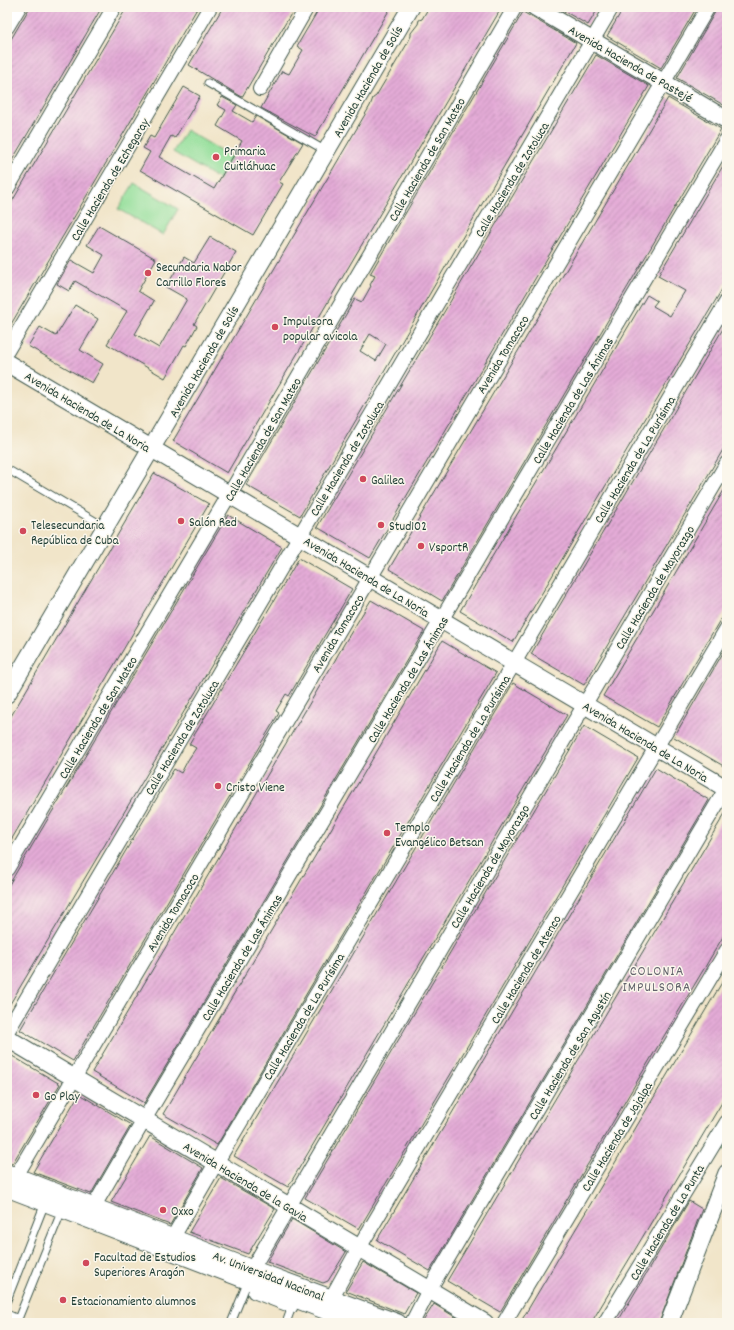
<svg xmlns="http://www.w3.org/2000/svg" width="734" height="1330" viewBox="0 0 734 1330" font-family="Dekko,sans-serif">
<defs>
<pattern id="garden-furrows" width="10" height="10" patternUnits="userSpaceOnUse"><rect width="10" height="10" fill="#95df9b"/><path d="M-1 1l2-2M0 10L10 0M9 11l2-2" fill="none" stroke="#80c086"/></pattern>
<pattern id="building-hatch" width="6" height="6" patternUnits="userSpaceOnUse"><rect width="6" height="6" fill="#e4abd7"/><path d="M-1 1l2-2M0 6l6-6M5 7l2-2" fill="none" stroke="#b88caf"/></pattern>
</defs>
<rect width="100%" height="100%" fill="#fbf7ec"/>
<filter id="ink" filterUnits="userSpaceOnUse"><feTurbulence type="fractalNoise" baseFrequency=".025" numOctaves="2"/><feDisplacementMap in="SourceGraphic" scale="8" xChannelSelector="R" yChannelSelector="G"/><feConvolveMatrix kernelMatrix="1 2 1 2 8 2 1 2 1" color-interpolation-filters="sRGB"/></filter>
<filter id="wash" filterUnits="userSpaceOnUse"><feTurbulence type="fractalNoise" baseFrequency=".012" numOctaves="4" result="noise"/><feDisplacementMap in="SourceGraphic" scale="16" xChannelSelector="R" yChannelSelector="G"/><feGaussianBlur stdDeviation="0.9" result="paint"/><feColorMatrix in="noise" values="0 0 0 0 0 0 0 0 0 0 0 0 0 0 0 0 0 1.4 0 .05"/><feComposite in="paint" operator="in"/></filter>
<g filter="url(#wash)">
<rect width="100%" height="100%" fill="#f1e5c9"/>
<path fill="url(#garden-furrows)" stroke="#5a8e68" d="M727,1135V1152L719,1148Z"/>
<path fill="#95df9b" stroke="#5a8e68" d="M186,130L232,157L219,179L173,152Z
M134,183L178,209L163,235L118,209Z"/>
<g id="blocks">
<path fill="url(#building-hatch)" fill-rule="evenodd" d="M30,7H102L7,169V46Z
M127,7H198L7,331V210Z
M223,7H295L242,97L189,65Z
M320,7H391L315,137L261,108L282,71L289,74L303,50L297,46Z
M429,7H502L227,473L173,441L370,106L373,98L376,96L407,44L411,36V33L418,24L419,20L422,19Z
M557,7H599L588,25Z
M624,7H697L661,68L607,36Z
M718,7H727V107L677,78Z
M523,12L576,43L300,516L246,485L355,299L362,302L371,286L370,285L375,276L370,274ZM370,334L386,344L376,361L360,351Z
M596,55L649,86L370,558L317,527Z
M184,87L200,96L175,138L171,136L159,157L214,189L242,141L217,126L226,110L217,105L222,97L237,105L233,111L252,122L256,116L303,143L279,182L283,184L253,235L140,170L150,152L143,148L150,136L154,138Z
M668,98L721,129L442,601L389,569Z
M727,159V281L513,642L460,611L647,295L657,301L653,306L670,316L677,304L685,291L658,276Z
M99,226L156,259L138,291L154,301L135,334L159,348L187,299L166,287L184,257L194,263L210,237L236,252L194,324L197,326L186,346L184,345L165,378L107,344L127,311L75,281L69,291L57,284L71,260L94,273L104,255L87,245Z
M75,305L98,319L80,350L103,364L92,383L28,346L40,327L56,336Z
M727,322V443L584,685L531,654Z
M154,473L209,504L7,847V723Z
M727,485V608L657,727L603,696Z
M228,515L282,547L7,1009V888Z
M299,558L352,589L289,696L286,694L276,711L279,713L73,1061L20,1030L174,769L181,773L188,760L196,748L189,744Z
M371,600L424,631L144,1103L92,1072L334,662L344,644Z
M442,641L496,673L217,1145L163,1114Z
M727,646V768L674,737Z
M513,683L567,715L288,1187L234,1156Z
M584,726L638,758L359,1229L305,1198Z
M656,768L709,800L430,1271L377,1240Z
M727,810V930L500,1312L447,1281Z
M727,974V1094L642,1238L591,1323H520Z
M7,1053L60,1084L12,1164L7,1163Z
M79,1094L131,1125L91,1194L33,1172Z
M150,1136L203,1168L170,1225L111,1202Z
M221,1178L275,1209L248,1254L189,1232Z
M689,1201L702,1209L659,1323H617Z
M292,1219L346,1252L328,1281L323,1283L267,1262Z
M363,1262L416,1293L404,1314L346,1291Z
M434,1304L465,1323H422Z"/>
</g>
</g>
<g filter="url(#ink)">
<use href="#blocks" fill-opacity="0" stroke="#3e564a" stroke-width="1"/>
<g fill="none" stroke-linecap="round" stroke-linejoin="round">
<defs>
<path id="service" d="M208,83L326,151
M7,469L105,527
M7,1300L45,1203
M7,1314L18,1319L62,1210
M231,1323L248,1281
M286,1323L293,1304"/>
<path id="pedestrian" d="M253,1293L292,1308"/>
<path id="minor" d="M7,27L19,7
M260,89L307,7
M7,189L114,7
M7,351L210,7
M7,869L229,495L515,7
M7,1032L612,7
M16,1176L708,7
M89,1216L94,1206L144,1120L727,139
M173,1237L216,1163L514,663L727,301
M252,1269L727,463
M327,1306L359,1248L727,628
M412,1323L429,1290L727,787
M504,1323L727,950
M605,1323L727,1122"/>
<path id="tertiary" d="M535,7L727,120
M7,363L727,789
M7,694L411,7
M7,1038L485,1323
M7,1173L252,1269L398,1323
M7,1188L358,1323
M669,1323L727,1173"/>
</defs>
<use href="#service" stroke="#3e564a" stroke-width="9"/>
<use href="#pedestrian" stroke="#3e564a" stroke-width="12"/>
<use href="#minor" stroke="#3e564a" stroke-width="16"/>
<use href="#tertiary" stroke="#3e564a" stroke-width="19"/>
<use href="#service" stroke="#fff" stroke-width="7"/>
<use href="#pedestrian" stroke="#fff" stroke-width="10"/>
<use href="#minor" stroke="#fff" stroke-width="14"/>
<use href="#tertiary" stroke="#fff" stroke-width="17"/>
</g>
</g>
<g fill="#d1495b" stroke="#fbf7ec" stroke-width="1.5">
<circle cx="216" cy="157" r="4"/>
<circle cx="148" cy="273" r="4"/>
<circle cx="275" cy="327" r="4"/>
<circle cx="363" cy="479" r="4"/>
<circle cx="181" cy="521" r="4"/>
<circle cx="381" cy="525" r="4"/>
<circle cx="23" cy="531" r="4"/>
<circle cx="421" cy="546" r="4"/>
<circle cx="218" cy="786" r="4"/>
<circle cx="387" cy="833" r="4"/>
<circle cx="36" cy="1095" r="4"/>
<circle cx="163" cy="1210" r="4"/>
<circle cx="86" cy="1263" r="4"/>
<circle cx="63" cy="1300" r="4"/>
</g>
<g text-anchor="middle" stroke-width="3" stroke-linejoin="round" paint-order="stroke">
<g font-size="13" fill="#1f3d34" stroke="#fbf7ec">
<text transform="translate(631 63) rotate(30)" y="5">Avenida Hacienda de Pastejé</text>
<text transform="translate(367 81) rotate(-60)" y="5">Avenida Hacienda de Solís</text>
<text transform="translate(426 159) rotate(-60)" y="5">Calle Hacienda de San Mateo</text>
<text transform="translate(109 179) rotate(-59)" y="5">Calle Hacienda de Echegaray</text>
<text transform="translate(511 179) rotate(-59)" y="5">Calle Hacienda de Zotoluca</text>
<text transform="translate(502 354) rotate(-59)" y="5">Avenida Tomacoco</text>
<text transform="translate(203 361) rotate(-60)" y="5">Avenida Hacienda de Solís</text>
<text transform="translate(572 400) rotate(-59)" y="5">Calle Hacienda de Las Ánimas</text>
<text transform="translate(88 411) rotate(31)" y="5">Avenida Hacienda de La Noria</text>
<text transform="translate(262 439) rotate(-60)" y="5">Calle Hacienda de San Mateo</text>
<text transform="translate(346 458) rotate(-59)" y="5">Calle Hacienda de Zotoluca</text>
<text transform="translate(634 459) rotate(-59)" y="5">Calle Hacienda de La Purísima</text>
<text transform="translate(367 576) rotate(31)" y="5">Avenida Hacienda de La Noria</text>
<text transform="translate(654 587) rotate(-59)" y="5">Calle Hacienda de Mayorazgo</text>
<text transform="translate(337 633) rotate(-59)" y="5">Avenida Tomacoco</text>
<text transform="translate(407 679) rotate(-59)" y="5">Calle Hacienda de Las Ánimas</text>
<text transform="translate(97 717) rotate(-59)" y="5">Calle Hacienda de San Mateo</text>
<text transform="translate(181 737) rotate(-59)" y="5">Calle Hacienda de Zotoluca</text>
<text transform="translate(469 738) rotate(-59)" y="5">Calle Hacienda de La Purísima</text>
<text transform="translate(646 741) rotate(31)" y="5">Avenida Hacienda de La Noria</text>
<text transform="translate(489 866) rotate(-59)" y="5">Calle Hacienda de Mayorazgo</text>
<text transform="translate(172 912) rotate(-59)" y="5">Avenida Tomacoco</text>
<text transform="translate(241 957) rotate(-59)" y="5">Calle Hacienda de Las Ánimas</text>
<text transform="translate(525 969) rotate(-59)" y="5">Calle Hacienda de Atenco</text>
<text transform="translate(303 1016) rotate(-59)" y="5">Calle Hacienda de La Purísima</text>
<text transform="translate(569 1055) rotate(-59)" y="5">Calle Hacienda de San Agustín</text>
<text transform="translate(616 1136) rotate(-59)" y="5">Calle Hacienda de Jajalpa</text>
<text transform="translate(246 1181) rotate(31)" y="5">Avenida Hacienda de la Gavia</text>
<text transform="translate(666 1222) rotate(-59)" y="5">Calle Hacienda de La Punta</text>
<text transform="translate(269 1275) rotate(21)" y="5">Av. Universidad Nacional</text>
</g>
<g font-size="13" fill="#1f3d34" stroke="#fbf7ec" text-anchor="start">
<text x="224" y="155">Primaria<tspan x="224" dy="15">Cuitláhuac</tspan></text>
<text x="156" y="271">Secundaria Nabor<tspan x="156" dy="15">Carrillo Flores</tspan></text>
<text x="283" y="325">Impulsora<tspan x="283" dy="15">popular avicola</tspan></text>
<text x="371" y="484">Galilea</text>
<text x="189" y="526">Salón Red</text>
<text x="31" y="529">Telesecundaria<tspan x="31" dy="15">República de Cuba</tspan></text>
<text x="389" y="530">Stud102</text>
<text x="429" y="551">VsportR</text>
<text x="226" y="791">Cristo Viene</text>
<text x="395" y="831">Templo<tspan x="395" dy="15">Evangélico Betsan</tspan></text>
<text x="44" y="1100">Go Play</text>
<text x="171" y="1215">Oxxo</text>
<text x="94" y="1261">Facultad de Estudios<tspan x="94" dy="15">Superiores Aragón</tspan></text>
<text x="71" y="1305">Estacionamiento alumnos</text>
</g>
<g font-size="14" letter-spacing="1" fill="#64646d" stroke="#fbf7ec">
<text x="657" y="975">COLONIA<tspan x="657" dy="16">IMPULSORA</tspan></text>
</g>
</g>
<rect width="734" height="1330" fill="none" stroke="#fbf7ec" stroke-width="24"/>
</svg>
